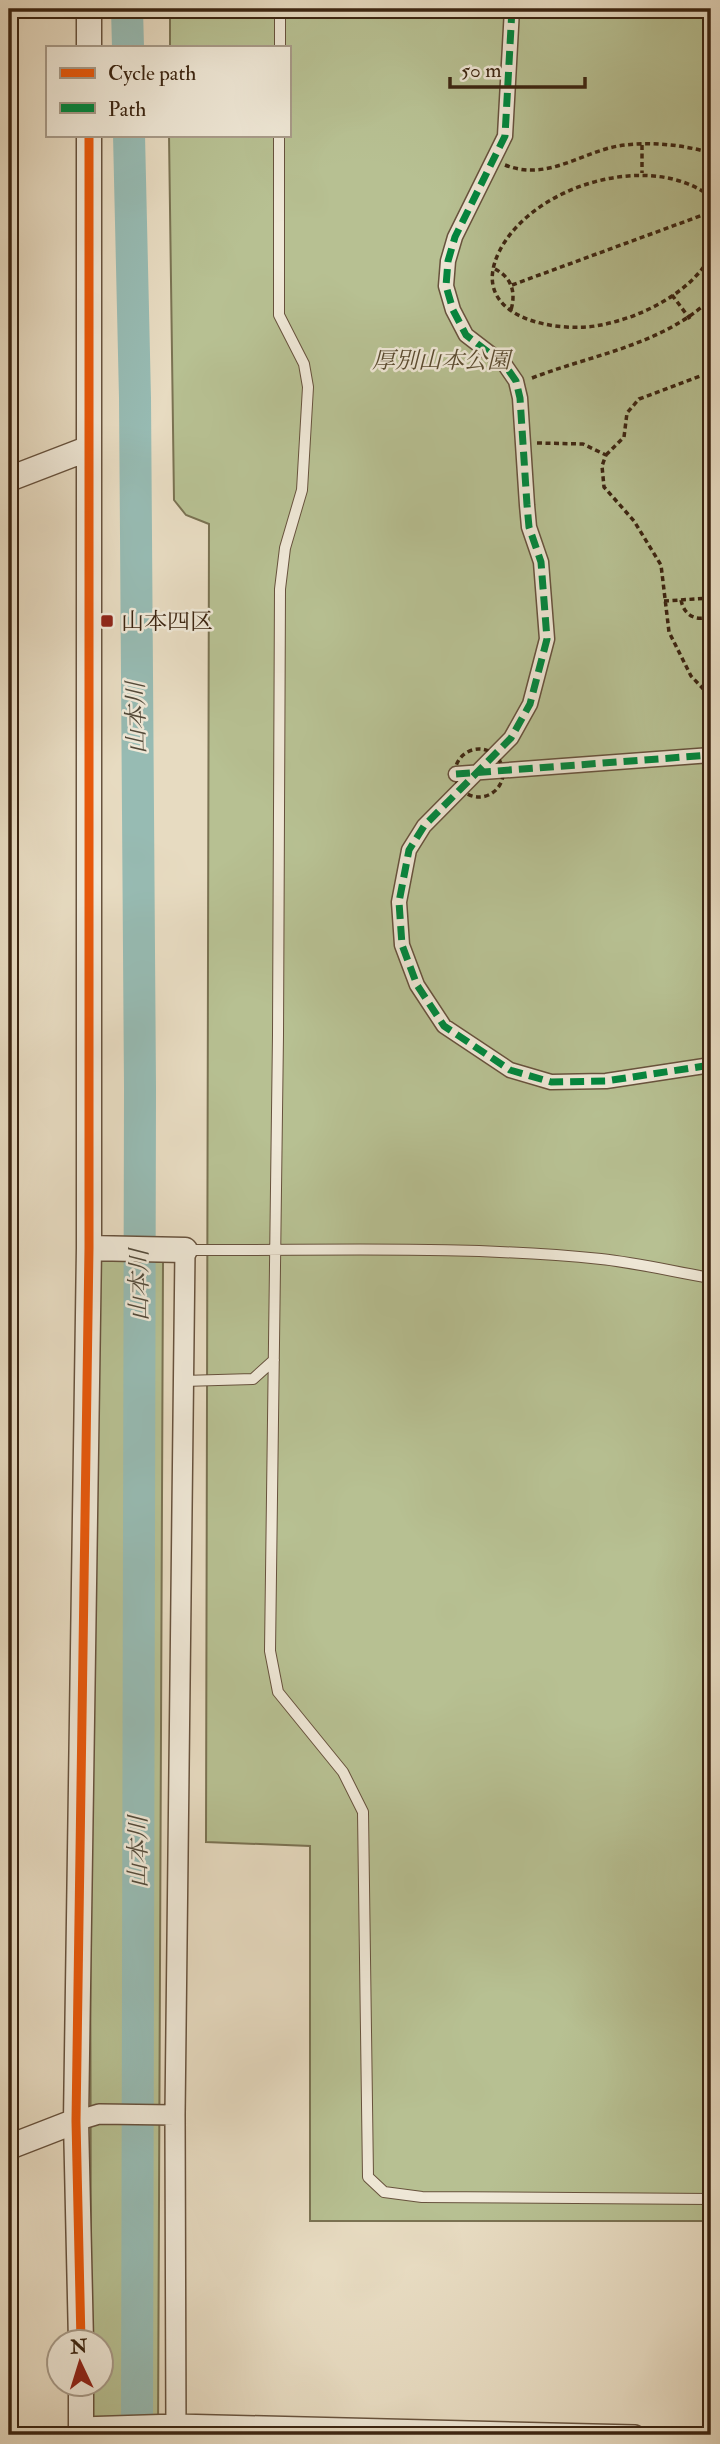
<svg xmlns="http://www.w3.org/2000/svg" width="720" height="2444" viewBox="0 0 720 2444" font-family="'IM FELL Double Pica','Noto Serif JP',serif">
<rect width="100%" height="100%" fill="#e7dbc1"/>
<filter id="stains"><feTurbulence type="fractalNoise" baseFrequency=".00286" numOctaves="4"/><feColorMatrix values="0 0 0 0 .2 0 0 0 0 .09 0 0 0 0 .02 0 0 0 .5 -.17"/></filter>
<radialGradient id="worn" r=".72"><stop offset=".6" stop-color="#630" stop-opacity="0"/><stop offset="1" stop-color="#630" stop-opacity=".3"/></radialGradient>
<path fill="#b7c092" stroke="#7a7252" stroke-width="2" d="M170,9H711V2221H310V1846L206,1842L209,524L186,515L174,500L169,135H289V47H170Z
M89,1260L163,1262L158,2435H91V2385L102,2384V2342H91Z"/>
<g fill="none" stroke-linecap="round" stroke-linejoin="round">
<path stroke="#97bbb3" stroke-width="32" d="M127,9L128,47
M129,135L135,398L140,1088L137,2435"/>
<defs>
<path id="service" d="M280,47V9
M279,135V315L304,364L308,387L302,490L285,548L280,589L278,1035L270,1651L278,1692L343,1772L363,1812L368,2177L384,2192L422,2197L711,2199
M185,1250C323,1251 463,1245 601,1259C638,1263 675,1272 711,1278
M183,1381L253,1379L274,1360"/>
<path id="pedestrian" d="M512,9L505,136L455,237L448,261L446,286L453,310L466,335L505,365L516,381L520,398L527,505L529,527L541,562L547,639L530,704L511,738L424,826L409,850L399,902L402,945L417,985L444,1026L510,1070L551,1082L606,1081L711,1065
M456,774L711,755"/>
<path id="minor" d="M76,2121L99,2114L175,2115
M81,2427L176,2424L635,2435
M176,2435L175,2115L185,1250"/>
<path id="tertiary" d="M89,47V9
M9,479L87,449
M89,1248L185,1250
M9,2147L76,2121
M81,2342L76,2121L89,1248V135
M81,2384V2435"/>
</defs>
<use href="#service" stroke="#67523d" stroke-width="12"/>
<use href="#pedestrian" stroke="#67523d" stroke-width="17"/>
<use href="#minor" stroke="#67523d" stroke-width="22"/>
<use href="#tertiary" stroke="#67523d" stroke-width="27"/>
<path stroke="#3c2511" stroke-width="3.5" stroke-dasharray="5 3.5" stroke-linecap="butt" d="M642,145V173
M505,165C543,180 573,158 609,148C640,140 681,144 711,153
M711,197C651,150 532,185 499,252C467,318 557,334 601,325C642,317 690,293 711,256
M495,269C512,278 516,292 511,310
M512,285L711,212
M672,295L690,319
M532,378C594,354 660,346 711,299
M537,443L583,444L606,455L602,466L604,487L634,521L661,565L669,632L691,676L711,697
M606,455L624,437L627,413L639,399L711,372
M681,600C684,616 697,622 711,616
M664,601L711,598
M455 773a24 24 0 1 1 48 0a24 24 0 1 1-48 0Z"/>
<use href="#service" stroke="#efe8d7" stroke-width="10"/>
<use href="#pedestrian" stroke="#efe8d7" stroke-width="14"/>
<use href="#minor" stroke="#efe8d7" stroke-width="19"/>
<use href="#tertiary" stroke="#efe8d7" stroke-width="24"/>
<path stroke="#00873e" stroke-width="7" stroke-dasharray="14 7" stroke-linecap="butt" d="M512,9L505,136L455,237L448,261L446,286L453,310L466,335L505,365L516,381L520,398L527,505L529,527L541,562L547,639L530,704L511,738L424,826L409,850L399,902L402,945L417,985L444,1026L510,1070L551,1082L606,1081L711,1065
M456,774L711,755"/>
<defs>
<path id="cycleway" d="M81,2342L76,2121L89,1248V135"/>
</defs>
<use href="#cycleway" stroke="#efe8d7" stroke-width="13"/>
<use href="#cycleway" stroke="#e8590c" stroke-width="9"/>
</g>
<rect fill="#8f2418" stroke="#efe8d7" stroke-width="2.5" x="100" y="614" width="14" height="14" rx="3.5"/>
<g text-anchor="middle" stroke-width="5" stroke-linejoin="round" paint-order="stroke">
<g font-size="23" font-style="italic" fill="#5b4c31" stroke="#efe8d7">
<text x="441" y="368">厚別山本公園</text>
</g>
<g font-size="23" fill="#3c2511" stroke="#efe8d7" text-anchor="start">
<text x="121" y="629">山本四区</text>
</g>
<g font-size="24" font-style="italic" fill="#534a3a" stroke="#efe8d7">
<text transform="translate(136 718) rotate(-91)" y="8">山本川</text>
<text transform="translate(139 1285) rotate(-90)" y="8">山本川</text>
<text transform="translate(138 1852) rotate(-90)" y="8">山本川</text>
</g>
</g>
<rect width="720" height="2444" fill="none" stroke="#e7dbc1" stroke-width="35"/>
<rect x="10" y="10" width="699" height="2423" fill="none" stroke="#3c2511" stroke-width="3.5"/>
<rect x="18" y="18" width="685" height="2409" fill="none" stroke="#3c2511" stroke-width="2"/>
<rect x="46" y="46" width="245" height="91" fill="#efe8d7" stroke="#a79a88" stroke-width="2"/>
<rect x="60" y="68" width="35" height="10" fill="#e8590c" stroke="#a79a88" stroke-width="2"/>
<text x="108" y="80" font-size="21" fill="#3c2511">Cycle path</text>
<rect x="60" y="103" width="35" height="10" fill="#00873e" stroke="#a79a88" stroke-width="2"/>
<text x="108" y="116" font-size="21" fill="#3c2511">Path</text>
<g transform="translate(80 2363) rotate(356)"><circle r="33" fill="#efe8d7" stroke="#a79a88" stroke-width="2"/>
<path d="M0-5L12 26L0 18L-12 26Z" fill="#8f2418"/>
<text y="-10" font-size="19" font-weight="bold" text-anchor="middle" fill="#3c2511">N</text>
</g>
<path d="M450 77v10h135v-10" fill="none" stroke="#3c2511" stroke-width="3.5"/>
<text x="461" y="77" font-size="21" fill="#3c2511" stroke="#efe8d7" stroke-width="5" paint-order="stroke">50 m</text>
<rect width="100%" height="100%" filter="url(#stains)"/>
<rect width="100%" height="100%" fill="url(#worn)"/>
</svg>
